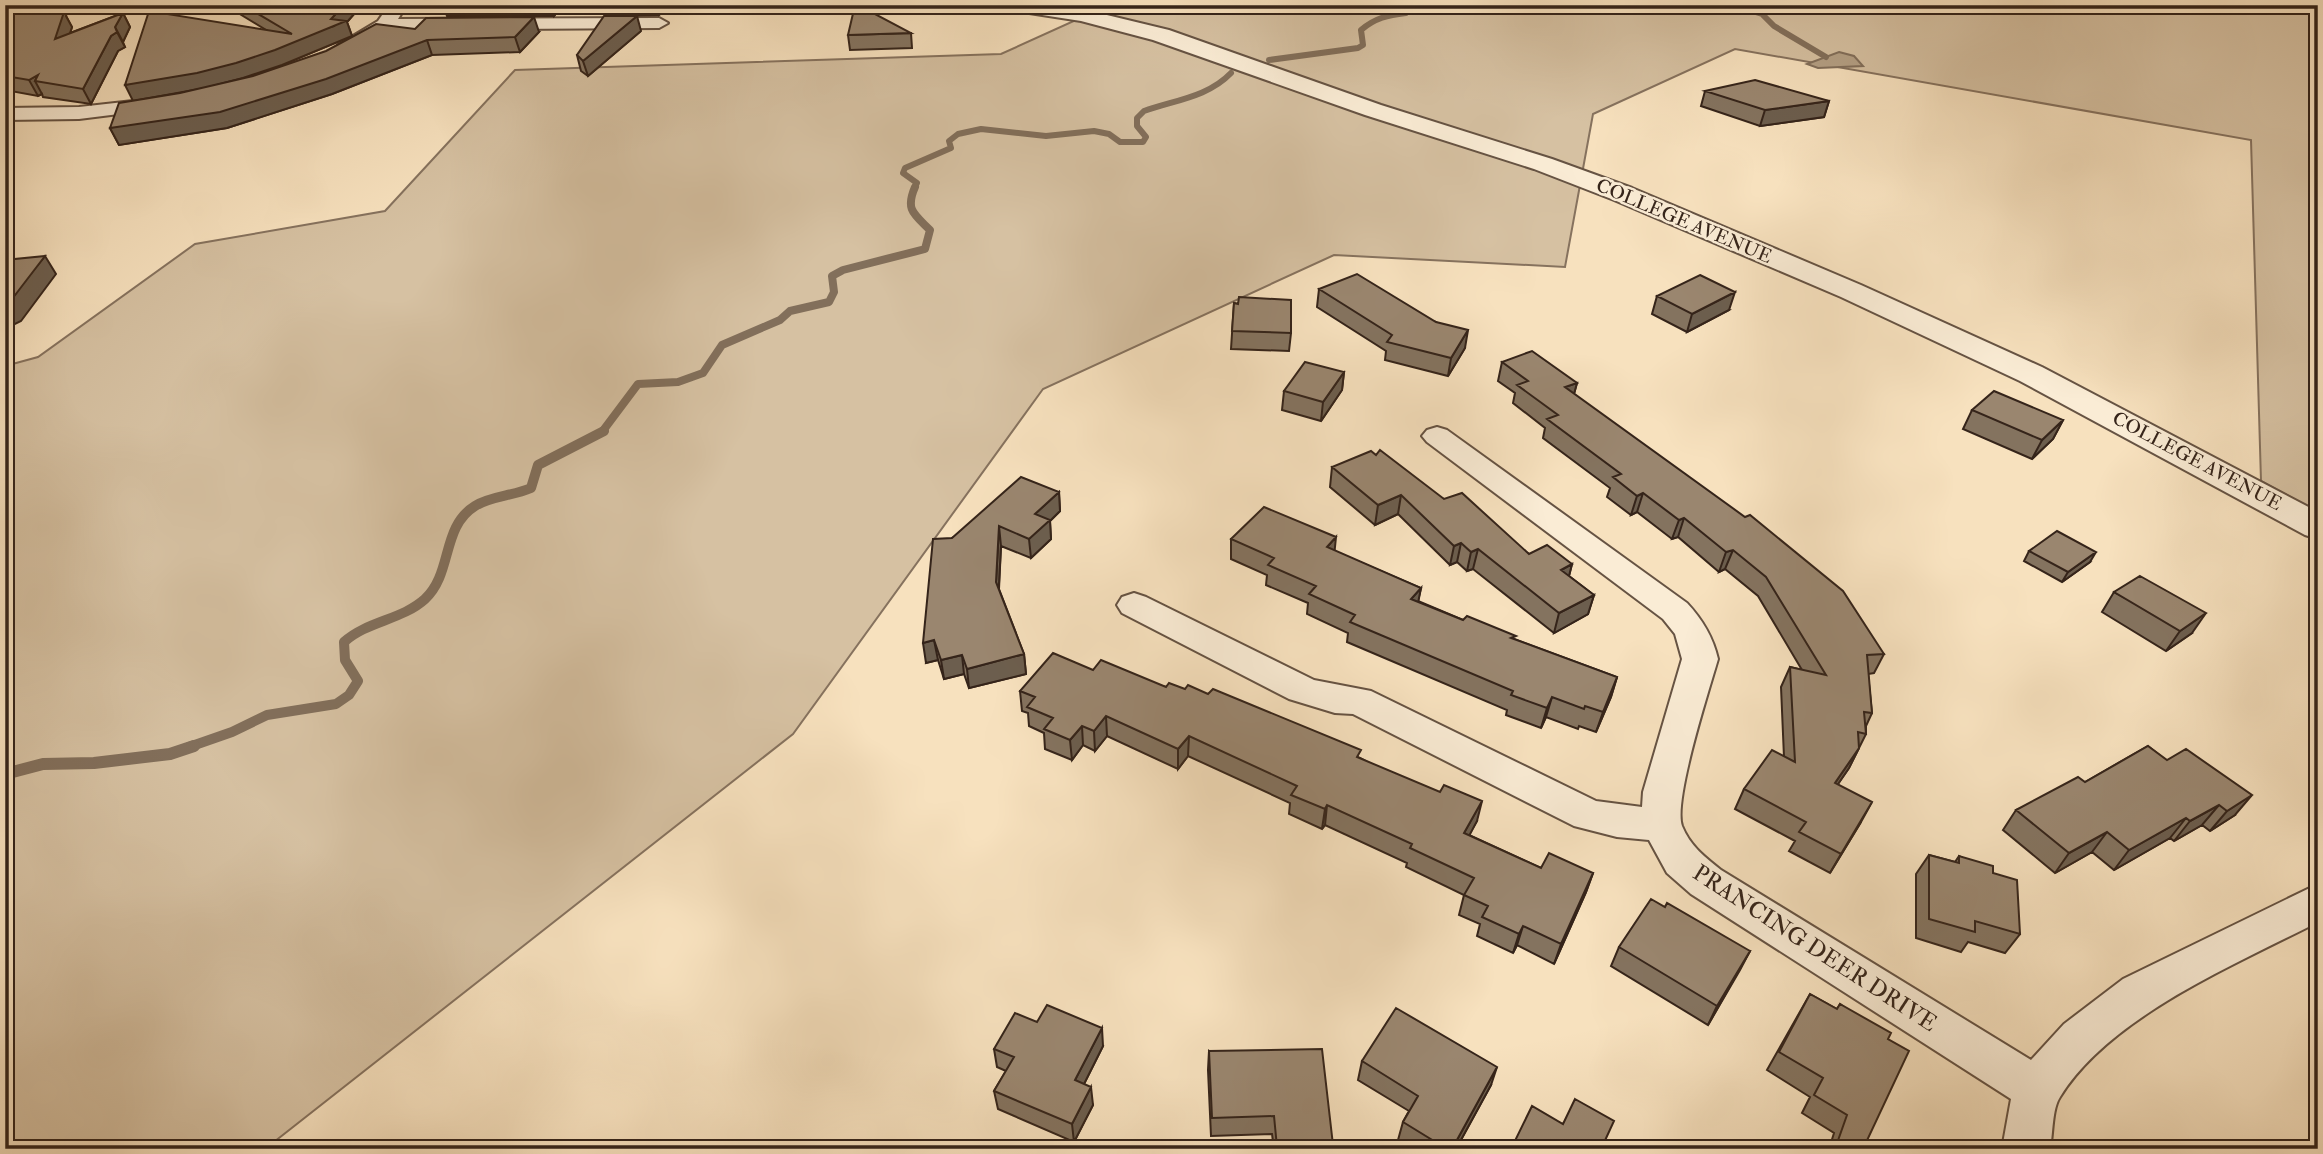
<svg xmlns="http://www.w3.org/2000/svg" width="2323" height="1154" font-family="'IM FELL Double Pica',serif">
	<rect width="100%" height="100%" fill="#f7e1be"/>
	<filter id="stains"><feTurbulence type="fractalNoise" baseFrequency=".00286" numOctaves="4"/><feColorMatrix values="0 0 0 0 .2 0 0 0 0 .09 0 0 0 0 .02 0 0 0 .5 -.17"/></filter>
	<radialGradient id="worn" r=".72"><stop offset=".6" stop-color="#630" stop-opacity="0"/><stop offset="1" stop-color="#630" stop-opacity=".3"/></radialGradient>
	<path fill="#d6c1a2" stroke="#86725e" stroke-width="2" d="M1109,5H2318V512L2261,481L2251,140L1735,49L1593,114L1565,267L1334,255L1043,389L793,734L265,1149H5V366L38,357L195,244L385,211L515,70L1001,54Z"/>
	<path fill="#b5a186" stroke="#826f5b" stroke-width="2" d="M1839,52L1854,56L1863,66L1818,68L1807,64Z"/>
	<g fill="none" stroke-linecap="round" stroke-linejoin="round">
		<path stroke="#826f5b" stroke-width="6" d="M1733,5L1762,14L1774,26L1826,57
			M1269,60L1358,48L1363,45L1361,30C1375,18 1388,15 1406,13L1413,5
			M914,189L917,183L903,173L905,168L951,148L949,141L958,134L981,129L1046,136L1094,131L1109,134L1120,142H1143L1146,137L1137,126V118L1144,111C1175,100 1208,97 1231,73"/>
		<path stroke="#826f5b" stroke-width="8" d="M602,432L638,384L678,382L703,373L722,345L780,320L790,311L829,302L834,292L832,276L843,270L925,249L930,230C914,214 905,210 915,187"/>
		<path stroke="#826f5b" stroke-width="10" d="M189,747L232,732L267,715L336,704L349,695L358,681L345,660L344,642C367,621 402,620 425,599C453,573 441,527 475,506C491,496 513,496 531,488L538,465L604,431"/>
		<path stroke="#826f5b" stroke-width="12" d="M5,774L43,764L94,763L170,754L194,746"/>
		<g stroke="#665343" stroke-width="4">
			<path id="minor" d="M389,5H407L398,19L659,18L668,23L659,28L389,30L352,53H338L336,49L338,45L378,21Z
				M160,98L167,100L170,104L167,108L79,119L5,120V108L79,107Z
				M1437,427L1447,430L1687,603C1702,619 1713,637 1718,659C1709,690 1673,801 1682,826C1690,846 1705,857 1721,870L2031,1060L2064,1024L2123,979L2318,884V922C2235,965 2110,1016 2060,1097C2052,1109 2053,1134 2050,1149H2002L2011,1099L1691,894L1667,873L1649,840L1617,837L1574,826L1353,714L1335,713L1289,699L1122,613L1117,605L1122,597L1134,593L1146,597L1314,680L1371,691L1596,801L1642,807L1643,792L1682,659L1675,634L1663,619L1427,442L1422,436L1427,430Z"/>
		</g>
		<g stroke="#665343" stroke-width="4">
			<path id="tertiary" d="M1006,5H1058L1082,9L1169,30L1381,105L1552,159L1632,188L1861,285L2042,367L2318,512V539L2305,535L2020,381L1841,297L1614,200L1534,169L1365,115L1153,40L1081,21L1016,11Z"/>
		</g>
		<use href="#minor" fill="#faecd5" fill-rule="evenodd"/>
		<use href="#tertiary" fill="#faecd5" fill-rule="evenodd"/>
	</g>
	<path fill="#84735f" stroke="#35241a" stroke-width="2" fill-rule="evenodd" d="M5,5H64L67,11L66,16L72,27L70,33L123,13L130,27L123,42L125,47L118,51L91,104L43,97L42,94L38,96L5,90Z
		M225,5H362L347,22L352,36L282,65L245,77L415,29L539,32L520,52L432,55L332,94L227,128L119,145L110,128L133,100L266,30ZM194,90L180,93L136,100Z
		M443,5H563L554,16H447Z
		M616,5H671L659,15L619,16Z
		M641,31L588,76L581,71L577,55Z
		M911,33L912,48L850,50L848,35Z
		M1705,91L1829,101L1824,117L1760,126L1701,106Z
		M1319,289L1436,322L1465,348L1448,376L1385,360L1386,351L1317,307Z
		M1657,296L1729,310L1687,332L1652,314Z
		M1234,303L1238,304L1291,333L1289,351L1231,349Z
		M1502,362L1577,383L1574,394L1884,654L1874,673L1868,674L1872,713L1866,726V734L1849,768L1838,784L1861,822L1830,873L1789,851L1795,841L1735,809L1744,789L1784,757L1781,687L1790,667L1802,670L1758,596L1725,569L1719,572L1678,537L1672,539L1637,512L1631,515L1607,497L1610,488L1543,438L1545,428L1513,403L1515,393L1498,381Z
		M1344,372L1342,390L1321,421L1282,410L1284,391Z
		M1972,410L2063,420L2053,439L2032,459L1963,429Z
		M1332,467L1444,499L1529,554L1572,564L1569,576L1594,595L1588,614L1554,633L1473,569L1467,571L1457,562L1450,565L1398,514L1375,525L1330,487Z
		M1059,492L1060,511L1050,521L1051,539L1031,558L1001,546L999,589L1024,654L1026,674L969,688L964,674L944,679L938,660L926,663L952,538Z
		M1231,539L1334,551L1421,588L1418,601L1463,620L1617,677L1611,697L1596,732L1579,726L1578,729L1546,717L1541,728L1506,715L1507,710L1347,642L1348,633L1307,614L1308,603L1266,585L1267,575L1231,559Z
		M2029,551L2090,562L2062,582L2024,561Z
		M2114,592L2192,633L2166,651L2102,612Z
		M1093,670L1166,687L1360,758L1477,821L1469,835L1541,868L1593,873L1586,892L1554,964L1517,945L1513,953L1477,936L1480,924L1459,915L1464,895L1406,867L1407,863L1325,825L1322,829L1289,814L1290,803L1188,756L1178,769L1107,736L1095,751L1083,745L1072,760L1045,749L1044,733L1029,726L1028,713L1022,711L1020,691Z
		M2148,746L2235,815L2210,831L2202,825L2174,841L2170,838L2114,870L2092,852L2055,873L2003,830L2016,810L2085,782Z
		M1929,855L1955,862L1959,856L1993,873L2020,934L2005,953L1968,942L1961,952L1916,938V874Z
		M1619,947L1750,951L1708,1025L1611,966Z
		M1810,994L1837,1009L1840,1004L1888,1039L1863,1149H1829L1834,1133L1802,1113L1810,1097L1767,1070Z
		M1037,1022L1103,1046L1084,1084L1093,1105L1074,1142L998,1109L994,1091L1006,1071L997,1067L994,1049Z
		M1209,1051L1333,1145V1149H1274L1272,1134L1211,1136L1208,1070Z
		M1362,1061L1491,1085L1456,1149H1413L1398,1140L1403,1122L1409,1111L1358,1080Z"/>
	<path fill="#6c5e4e" stroke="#35241a" stroke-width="2" d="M57,5H64L67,11L66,16L72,27L63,54L55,39V13Z
		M344,5H362L347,22L352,36L282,65L243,78L205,88L133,101L125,85L334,26L331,19Z
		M551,5H563L554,16Z
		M657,5H671L659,15Z
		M123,13L130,27L123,42L115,27Z
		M637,16L641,31L588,76L583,61Z
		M534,17L539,32L520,52L515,37Z
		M117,32L125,47L118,51L91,104L83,89L111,36Z
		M427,40L432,55L332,94L227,128L119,145L110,128Z
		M38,75L35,81L42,94L38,96L29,80Z
		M1829,101L1824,117L1760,126L1765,110Z
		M5,242L12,252L5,256Z
		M45,256L56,274L21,321L5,329V305Z
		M1735,292L1729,310L1687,332L1692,314Z
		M1468,330L1465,348L1448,376L1451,358Z
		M1344,372L1342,390L1321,421L1323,402Z
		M1577,383L1572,401L1565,387Z
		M2063,420L2053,439L2032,459L2042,440Z
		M1059,492L1060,511L1050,521L1051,539L1031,558L1029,539L1035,514Z
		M1643,493L1637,512L1631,515L1637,496Z
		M1401,495L1398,514L1375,525L1378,505Z
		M1684,518L1678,537L1672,539L1679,520Z
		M999,526L1001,546L998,602L996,582Z
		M1336,537L1334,557L1327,547Z
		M1461,543L1457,562L1450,565L1454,546Z
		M1478,549L1473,569L1467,571L1471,552Z
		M1733,550L1725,569L1719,572L1726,552Z
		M2096,552L2090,562L2062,582L2068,572Z
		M1572,564L1567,584L1561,570Z
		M1421,588L1417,608L1411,599Z
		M1594,595L1588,614L1554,633L1559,613Z
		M2206,613L2192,633L2166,651L2180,631Z
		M934,640L938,660L926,663L923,643Z
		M1024,654L1026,674L969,688L967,669Z
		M962,655L964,674L944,679L941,660Z
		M1617,677L1611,697L1596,732L1603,712Z
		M1552,697L1546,717L1541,728L1547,708Z
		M1106,716L1107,736L1095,751L1094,731Z
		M1082,726L1083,745L1072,760L1070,740Z
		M1189,736L1188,756L1178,769V749Z
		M1859,748L1849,768L1825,803L1835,783Z
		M2252,795L2235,815L2210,831L2227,811Z
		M1482,801L1477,821L1460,853L1464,833Z
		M1872,802L1861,822L1830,873L1841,854Z
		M1327,805L1325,825L1322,829L1325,809Z
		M2219,805L2202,825L2174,841L2190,821Z
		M2186,818L2170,838L2114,870L2129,850Z
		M2107,832L2092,852L2055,873L2069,853Z
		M1593,873L1586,892L1554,964L1561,944Z
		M1523,926L1517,945L1513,953L1519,934Z
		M1750,951L1740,970L1708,1025L1717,1006Z
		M1102,1028L1103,1046L1077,1098L1075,1080Z
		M1497,1067L1491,1085L1456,1149H1452Z
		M1091,1087L1093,1105L1074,1142L1072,1124Z"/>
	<path fill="#9a866f" stroke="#35241a" stroke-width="2" d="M5,5H57L55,13L64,12L55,39L123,13L115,27L117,32L111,36L83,89L35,81L38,75L29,80L5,76Z
		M243,5H344L331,19L346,21L275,50L236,63L197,73L125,85L149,11L292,34Z
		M855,5H858L911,33L848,35Z
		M604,16H637L583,61L577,55Z
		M534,17L515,37L427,40L326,79L220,112L110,128L119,103L180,93L253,76L326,51L376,24L415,29L426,18Z
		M1755,80L1829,101L1765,110L1705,91Z
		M45,256L9,303L5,305V260Z
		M1357,274L1436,322L1468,330L1451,358L1387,342L1392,335L1319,289Z
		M1700,275L1735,292L1692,314L1657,296Z
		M1239,297L1291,300V333L1232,331L1234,303L1238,304Z
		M1532,351L1577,383L1565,387L1745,517L1750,515L1843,591L1884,654L1867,655L1872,713L1864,712L1866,734L1858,732L1859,748L1835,783L1872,802L1841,854L1799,832L1806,822L1744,789L1772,750L1795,762L1790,667L1826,675L1766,577L1733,550L1726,552L1684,518L1679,520L1643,493L1637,496L1613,477L1621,474L1547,419L1558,415L1517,385L1528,381L1502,362Z
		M1305,362L1344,372L1323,402L1284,391Z
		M1994,391L2063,420L2042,440L1972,410Z
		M1380,450L1444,499L1462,493L1529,554L1547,545L1572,564L1561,570L1594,595L1559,613L1478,549L1471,552L1461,543L1454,546L1401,495L1378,505L1332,467L1371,451L1376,455Z
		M1021,477L1059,492L1035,514L1050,520L1029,539L999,526L996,582L1024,654L967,669L962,655L941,660L934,640L923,643L933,539L952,538Z
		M1264,507L1336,537L1327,547L1421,588L1411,599L1463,620L1467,616L1516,636L1511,638L1617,677L1603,712L1585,706L1584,709L1552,697L1547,708L1511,695L1513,691L1350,622L1355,615L1309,594L1316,586L1268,565L1274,558L1231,539Z
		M2057,531L2096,552L2068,572L2029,551Z
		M2140,576L2206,613L2180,631L2114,592Z
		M1053,653L1093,670L1101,660L1166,687L1169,683L1185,689L1188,685L1208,694L1213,689L1361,750L1357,757L1440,792L1444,785L1482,801L1464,833L1541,868L1549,853L1593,873L1561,944L1523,926L1519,934L1482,917L1488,906L1464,895L1474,878L1410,848L1412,844L1327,805L1325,809L1291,795L1297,786L1189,736L1178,749L1106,716L1094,731L1082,726L1070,740L1044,729L1053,718L1027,707L1035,697L1020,691Z
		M2148,746L2167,760L2186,749L2252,795L2227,811L2219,805L2190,821L2186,818L2129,850L2107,832L2069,853L2016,810L2078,777L2085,782Z
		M1929,855L1959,863V856L1993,866V873L2017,880L2020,934L1975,921V932L1929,919Z
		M1651,899L1665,907L1667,903L1750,951L1717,1006L1619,947Z
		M1810,994L1837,1009L1840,1004L1891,1033L1888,1039L1909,1051L1863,1149H1835L1847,1115L1814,1095L1823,1078L1779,1052Z
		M1047,1005L1102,1028L1075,1080L1091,1087L1072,1124L994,1091L1014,1057L994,1049L1015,1013L1037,1022Z
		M1396,1008L1497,1067L1452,1149H1447L1403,1122L1418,1096L1362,1061Z
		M1322,1049L1333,1145L1277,1147L1274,1116L1212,1118L1209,1051Z
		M1575,1099L1614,1121L1602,1147L1605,1149H1511L1532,1106L1563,1124Z"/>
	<g text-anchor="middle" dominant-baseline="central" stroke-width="5" stroke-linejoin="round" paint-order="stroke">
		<g font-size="19" fill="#35241a" stroke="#faecd5">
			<text transform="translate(1684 221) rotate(23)">COLLEGE AVENUE</text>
			<text transform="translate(2197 461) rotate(28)">COLLEGE AVENUE</text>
		</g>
		<g font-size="23" fill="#35241a" stroke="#faecd5">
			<text transform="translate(1815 948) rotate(33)">PRANCING DEER DRIVE</text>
		</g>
	</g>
	<rect width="2323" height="1154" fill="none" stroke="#f7e1be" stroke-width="28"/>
	<rect x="7" y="7" width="2309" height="1140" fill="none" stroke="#35241a" stroke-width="3.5"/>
	<rect x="14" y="14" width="2295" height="1126" fill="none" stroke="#35241a" stroke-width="2"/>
	<rect width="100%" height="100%" filter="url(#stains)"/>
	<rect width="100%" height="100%" fill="url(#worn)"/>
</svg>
